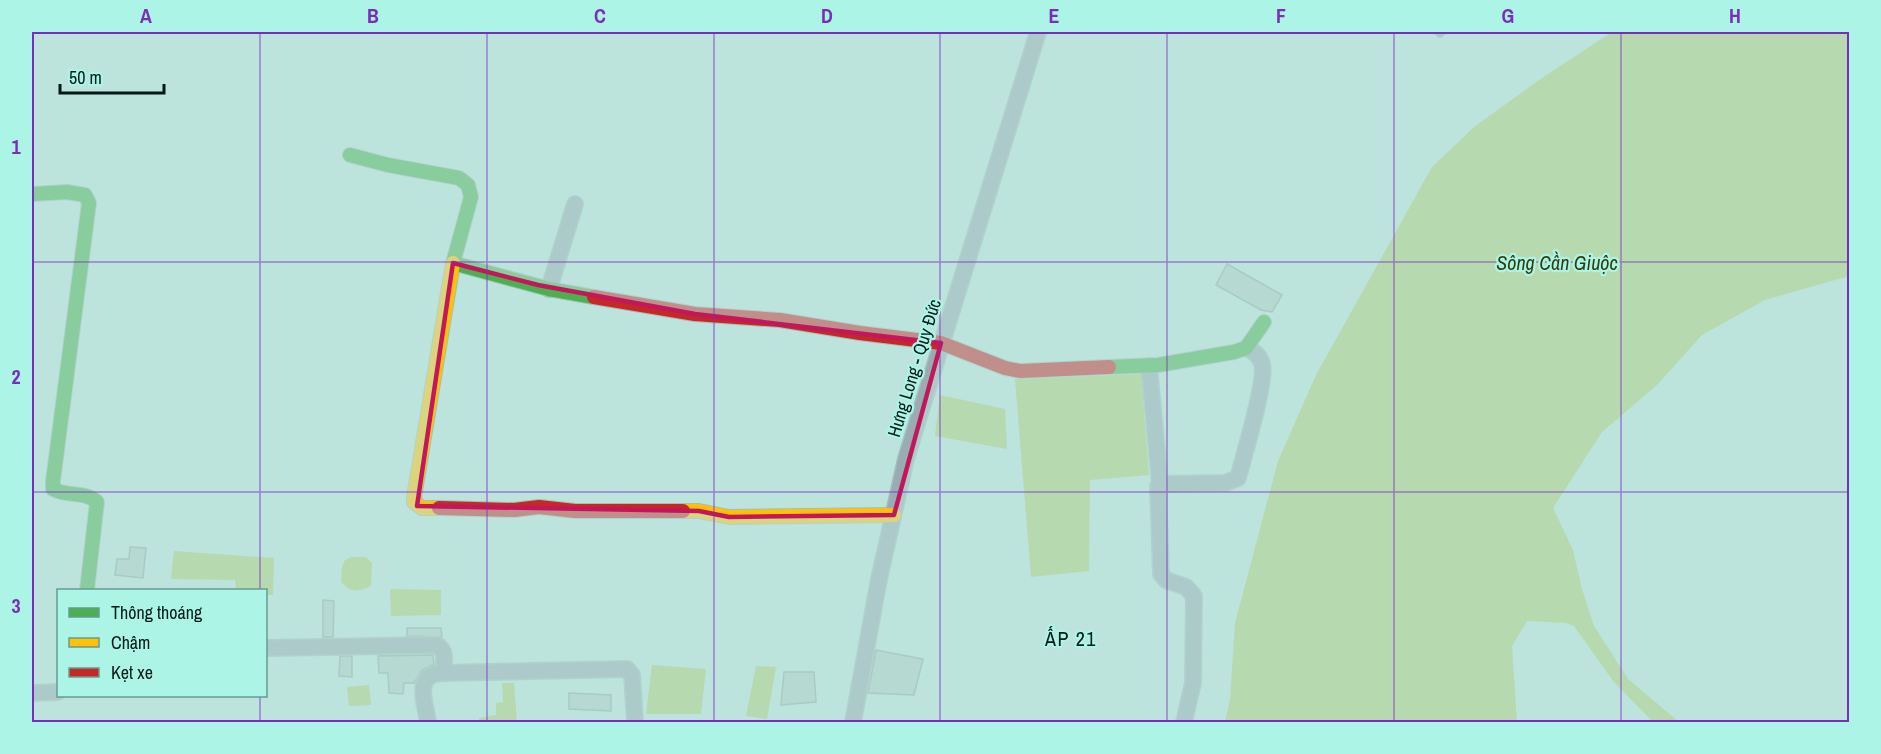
<svg xmlns="http://www.w3.org/2000/svg" width="1881" height="754" font-family="'Archivo Narrow',sans-serif">
	<rect width="100%" height="100%" fill="#bce3dc"/>
	<path fill="#afcd79" d="M1612,32H1849V276L1765,300L1702,335L1657,385L1602,432L1553,508L1573,550L1582,589L1594,626L1628,679L1679,722H1653L1613,681L1574,626L1566,623L1527,621L1512,646L1517,722H1225L1230,700L1235,623L1278,461L1316,375L1432,167L1474,127L1542,78Z
		M1141,374L1149,475L1090,480L1089,571L1031,577L1015,379Z
		M940,395L1005,409L1007,449L935,436Z
		M174,551L274,558L273,595H266V590H236L235,580L171,579Z
		M352,557H366L372,563L371,586C358,592 351,593 341,582L342,566L345,560Z
		M390,589L441,590V615L391,616Z
		M652,665L706,669L701,714H646Z
		M756,666L776,667L767,719L746,716Z
		M502,683H514L517,722H479V718L496,715V703L503,702Z
		M369,685L371,705L349,706L347,687Z"/>
	<path fill="#afccc3" stroke="#91ada4" stroke-width="1.5" d="M1227,264L1282,295L1272,312L1261,310L1216,285Z
		M130,547L146,548L143,578L115,575L117,559H129Z
		M323,600L334,601L333,637H323Z
		M407,628H441L442,637L407,636Z
		M876,650L923,659L914,695L868,693Z
		M433,655L434,664L422,670L414,683H404L403,694L389,693L388,673H379L378,656Z
		M340,656H352V677L339,676Z
		M784,672H814L816,702L781,705Z
		M569,693L611,695V711L569,709Z"/>
	<g fill="none" stroke-linecap="round" stroke-linejoin="round">
		<g stroke="#a1bfb9" stroke-width="10">
			<path id="lane" d="M1440,33V32"/>
		</g>
		<g stroke="#a1bfb9" stroke-width="18">
			<path id="street" d="M549,289L575,204
				M1149,366L1160,484
				M266,648L437,645C447,651 444,662 443,673L627,669L632,675L635,722
				M32,693L58,692
				M428,722C425,703 413,673 443,673
				M853,722L879,579L906,459L1038,32
				M1184,722L1193,683L1194,596L1186,587L1166,580L1161,574L1158,486L1160,484L1225,483L1238,478C1243,458 1267,380 1262,364C1260,356 1254,351 1246,348"/>
		</g>
		<g stroke="#a1bfb9" stroke-width="16">
			<path id="fast" d="M350,155L388,165L459,178L468,185L471,197L453,263L549,289L594,297
				M32,194L67,192L85,195L89,203L53,481V489C67,497 86,491 97,502L87,590
				M1109,367L1158,365L1234,352L1246,348L1264,322"/>
		</g>
		<g stroke="#a1bfb9" stroke-width="16">
			<path id="slow" d="M439,508H422L414,502V497L453,263
				M683,511H699L729,517L894,515"/>
		</g>
		<g stroke="#a1bfb9" stroke-width="16">
			<path id="jam" d="M594,297L695,314L780,320L860,333L941,343L1005,368L1020,371L1109,367
				M439,508L514,510L539,507L575,511H683"/>
		</g>
		<use href="#lane" stroke="#99acb4" stroke-width="8"/>
		<use href="#street" stroke="#99acb4" stroke-width="15"/>
		<use href="#fast" stroke="#4caf50" stroke-width="14"/>
		<use href="#slow" stroke="#ffc107" stroke-width="14"/>
		<use href="#jam" stroke="#c62828" stroke-width="14"/>
	</g>
	<path d="M0 0H1881V754H0ZM453,263L538,285L695,314L941,343L894,515L729,517L699,511L417,506Z" fill="#bce3dc" fill-opacity=".55" fill-rule="evenodd"/>
	<path fill="none" stroke="#c2185b" stroke-width="4.5" stroke-linejoin="round" d="M453,263L538,285L695,314L941,343L894,515L729,517L699,511L417,506Z"/>
	<path fill="none" stroke="#7b2cbf" stroke-width="1.5" stroke-opacity="0.55" d="M260,32V590M487,32V722M714,32V722M940,32V722M1167,32V722M1394,32V722M1621,32V722M32,262H1850M32,492H1850M260,696V722"/>
	<g text-anchor="middle" dominant-baseline="central" stroke-width="4.5" stroke-linejoin="round" paint-order="stroke">
		<g font-size="18" fill="#001914" stroke="#abf4e6">
			<text transform="translate(914 368) rotate(-73)">Hưng Long - Quy Đức</text>
		</g>
		<g font-size="20" font-style="italic" fill="#323d0d" stroke="#abf4e6">
			<text x="1557" y="262">Sông Cần Giuộc</text>
		</g>
		<g font-size="20" letter-spacing="1.5" fill="#001914" stroke="#abf4e6">
			<text x="1071" y="638">ẤP 21</text>
		</g>
	</g>
	<rect width="1881" height="754" fill="none" stroke="#abf4e6" stroke-width="66"/>
	<rect x="57" y="589" width="210" height="108" fill="#abf4e6" stroke="#679c92" stroke-width="1.5"/>
	<rect x="69" y="608" width="30" height="9" fill="#4caf50" stroke="#679c92" stroke-width="1.5"/>
	<text x="111" y="619" font-size="18" fill="#001914">Thông thoáng</text>
	<rect x="69" y="638" width="30" height="9" fill="#ffc107" stroke="#679c92" stroke-width="1.5"/>
	<text x="111" y="649" font-size="18" fill="#001914">Chậm</text>
	<rect x="69" y="668" width="30" height="9" fill="#c62828" stroke="#679c92" stroke-width="1.5"/>
	<text x="111" y="679" font-size="18" fill="#001914">Kẹt xe</text>
	<path d="M60 84v9h104v-9" fill="none" stroke="#001914" stroke-width="3"/>
	<text x="69" y="84" font-size="18" fill="#001914" stroke="#abf4e6" stroke-width="4.5" paint-order="stroke">50 m</text>
	<rect x="33" y="33" width="1815" height="688" fill="none" stroke="#7b2cbf" stroke-width="2"/>
	<g font-size="20" text-anchor="middle" font-weight="bold" fill="#7b2cbf">
		<text x="146" y="23">A</text>
		<text x="373" y="23">B</text>
		<text x="600" y="23">C</text>
		<text x="827" y="23">D</text>
		<text x="1054" y="23">E</text>
		<text x="1281" y="23">F</text>
		<text x="1508" y="23">G</text>
		<text x="1735" y="23">H</text>
		<text x="16" y="154">1</text>
		<text x="16" y="384">2</text>
		<text x="16" y="613">3</text>
	</g>
</svg>
